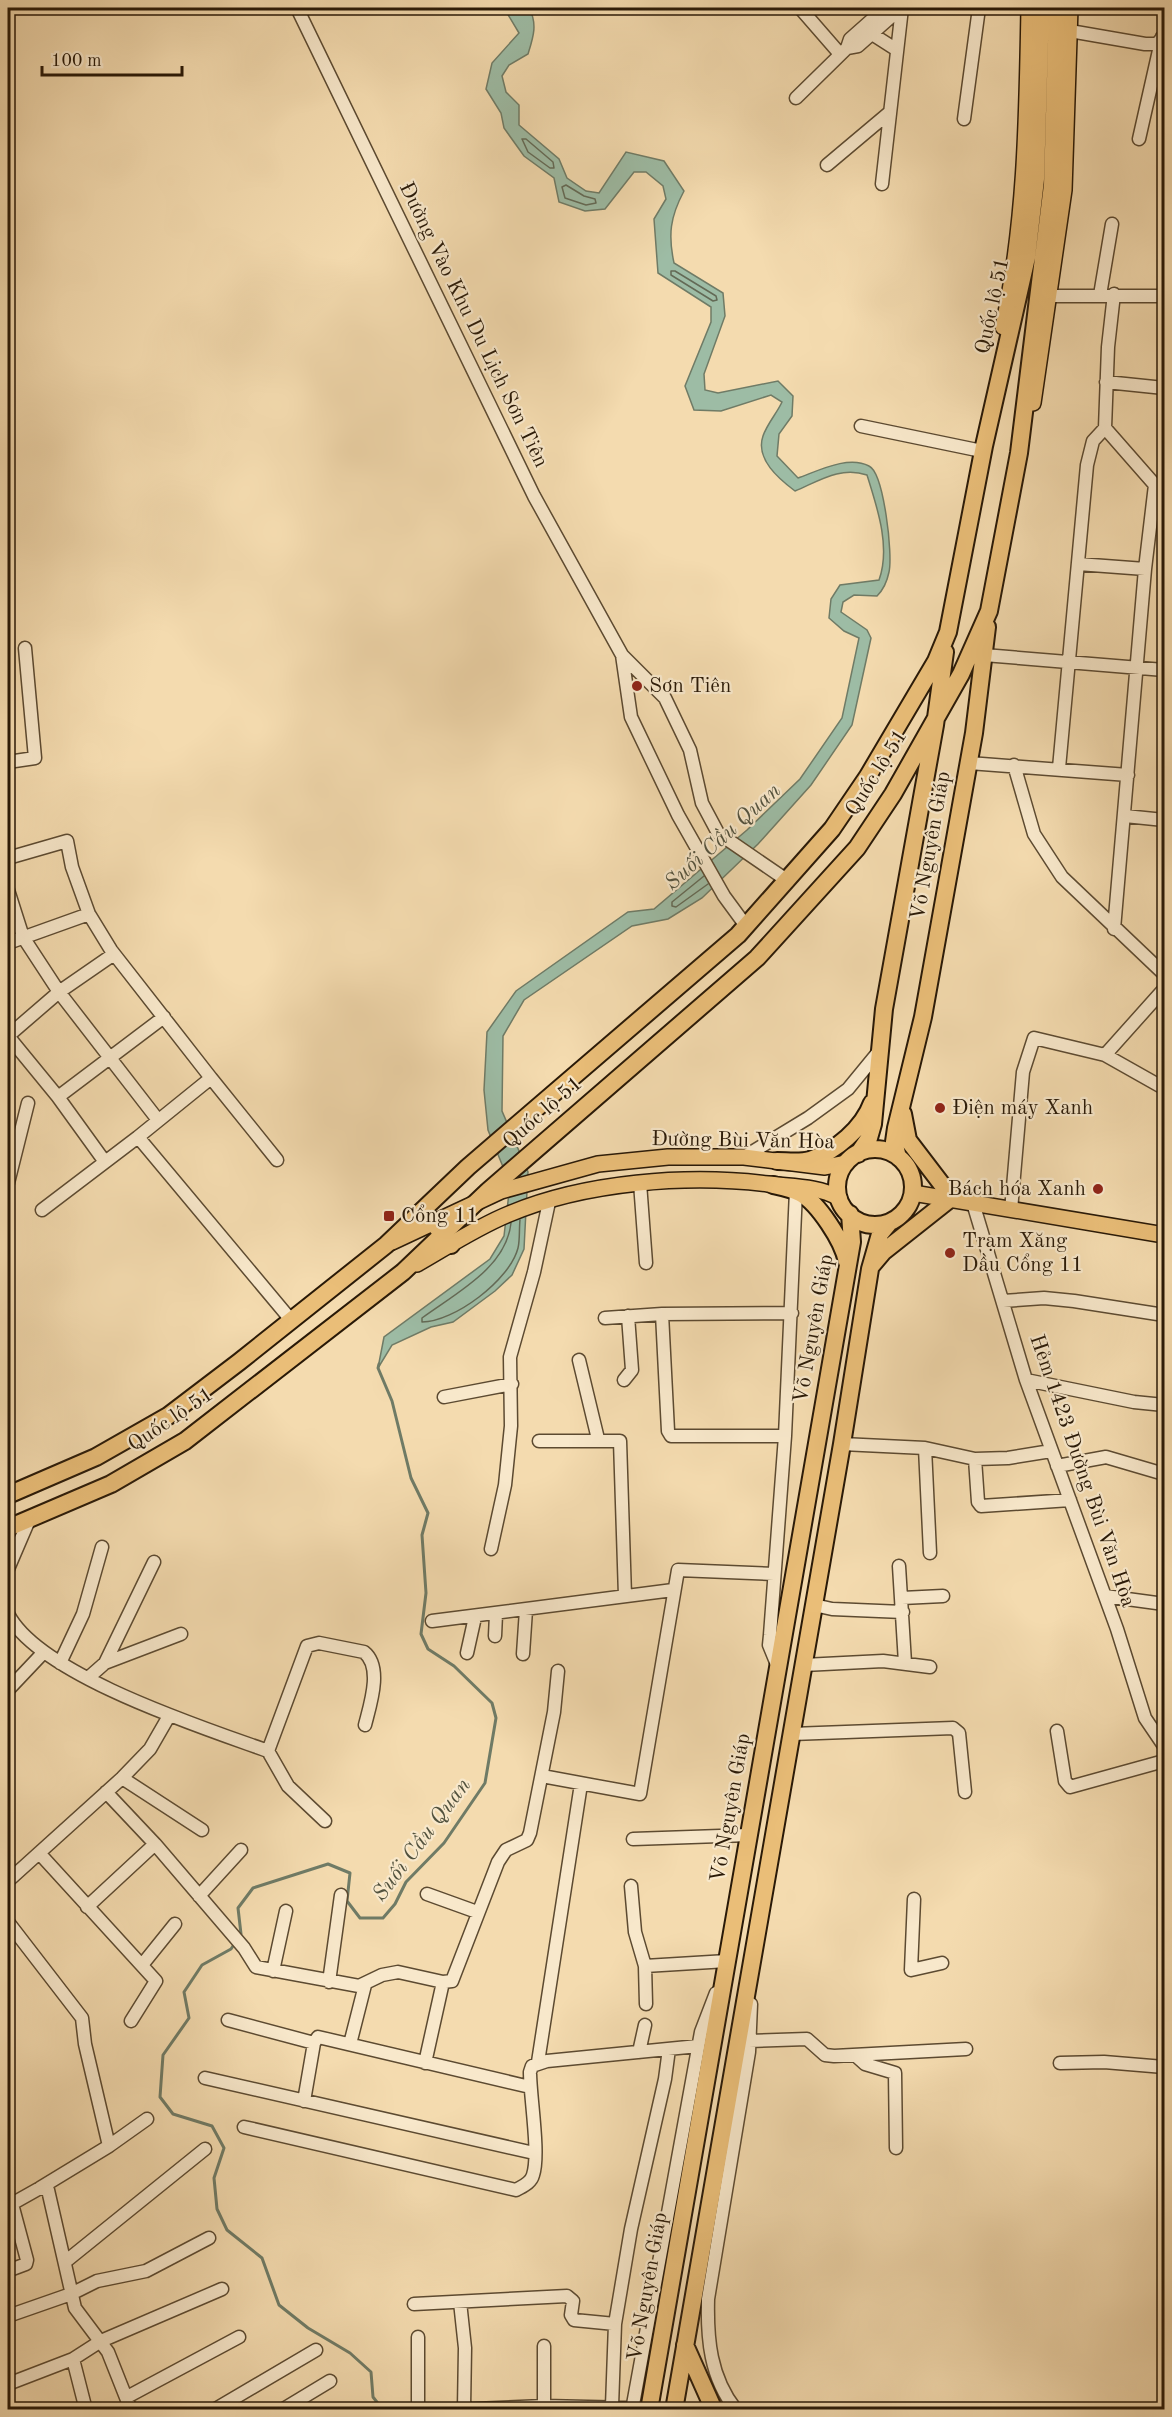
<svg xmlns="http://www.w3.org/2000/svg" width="1172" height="2417" font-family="'Old Standard TT',serif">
	<rect width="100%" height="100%" fill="#f4dbaf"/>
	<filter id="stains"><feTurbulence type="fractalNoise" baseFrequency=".00333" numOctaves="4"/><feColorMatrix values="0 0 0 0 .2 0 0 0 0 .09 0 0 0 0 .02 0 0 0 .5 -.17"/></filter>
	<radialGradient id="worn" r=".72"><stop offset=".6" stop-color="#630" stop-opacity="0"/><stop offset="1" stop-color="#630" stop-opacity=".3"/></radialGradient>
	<path fill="#9dbca5" stroke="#6f7b66" stroke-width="1.5" d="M504,8H529C538,24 533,38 528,54L509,65L502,76L506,92L519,105V125L559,159L567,178L586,191L599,193L626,152L664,161L684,191C670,217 668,235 674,263L723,293L725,316L704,374L705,390L718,393L778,381L793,396L792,416L779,434L777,456L798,478C818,471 848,455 869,466C884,473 893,555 889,572C887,582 884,589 877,596L854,595L843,602L841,612L867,630L871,638L852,725L811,785L758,844L702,898L668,919L632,926L524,1000L503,1036L502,1111L528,1172L524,1249L512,1275L495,1291L453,1322L431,1327L392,1345L378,1368L384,1337L490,1259L504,1236L510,1184L488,1130L484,1090L487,1032L516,991L628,912L654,909L747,830L800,779L842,718L859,638L844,631L829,618L831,599L840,585L879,580C891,547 877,507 867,475C840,466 819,481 795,491C779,479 755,459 763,436C767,424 777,413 782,402L771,395L721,411L694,410L685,386L711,322V307L658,273L654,219L666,199L663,186L646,172H634L605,209L585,211L559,202L554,178L524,156L504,128L501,113L486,89L492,63L519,33Z"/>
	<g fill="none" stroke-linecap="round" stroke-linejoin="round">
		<path stroke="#636a56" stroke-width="1.5" d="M522,139H526L553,162L554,168H550L528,152Z
			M566,185L584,196L595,199L596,203L586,205L565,198L562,187Z
			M671,271H675L716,296L717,300L713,301L671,275Z
			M704,876L672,902V906L676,907L708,884
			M511,1223C506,1268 456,1293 422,1318V1322C454,1322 510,1280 518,1248C520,1240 519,1229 520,1220"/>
		<path stroke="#6f7b66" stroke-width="3" d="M238,1937L241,1934L238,1908L253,1888L328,1864L350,1873L347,1901L360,1918H383L395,1904L406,1882L444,1843L485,1783L496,1718L492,1703L454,1666L428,1649L421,1634L426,1593L422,1535L428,1513L411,1478L392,1401L378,1368L379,1364
			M235,1943L231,1949L202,1965L184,1992L189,2018L163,2055L160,2097L173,2114L212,2126L224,2148L214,2178L217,2209L227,2230L262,2258L279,2305L308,2328L350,2353L371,2372L373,2397L383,2410"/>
		<g stroke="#5c4a31" stroke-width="15">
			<path id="minor" d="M297,8L534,496L622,655L665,698L690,750L702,803L718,833L788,881
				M800,8L840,54
				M1070,31L1145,44H1157L1163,37
				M872,34L897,50
				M847,48L858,46L901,8
				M796,98L847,48L850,39L885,8
				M964,119L979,8
				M1139,139L1162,37
				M827,165L890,112
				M882,184L902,8
				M1114,294L1108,347L1105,428L1155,485L1145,569L1114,929
				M1100,295L1112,224
				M1049,296H1164
				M1106,382L1164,388
				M861,426L977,450
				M1078,564L1145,569
				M622,655L631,717L678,815L724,896L746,926
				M984,655L1164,670
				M8,762L35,758L25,648
				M969,763L1128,775
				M1014,765L1034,834L1062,877L1164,974
				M1059,768L1087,465L1093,441L1105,428
				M1125,816L1164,820
				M8,858L67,841L72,867L89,914L111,950L211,1078L138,1137L291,1320
				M8,890L23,937L59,992L158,1120
				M8,943L89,914
				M8,1036L58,1097L105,1162
				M8,1036L59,992L114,954
				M1105,1055L1160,1086
				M211,1078L277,1160
				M58,1097L164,1017
				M744,1157L808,1118L848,1089L880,1050
				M8,1183L28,1103
				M640,1183L646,1263
				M973,1203L1026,1380L1117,1629L1145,1718L1164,1746
				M42,1210L138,1137
				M1011,1210L1023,1072L1034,1038L1105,1055L1164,989
				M1003,1301L1044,1298L1074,1301L1164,1315
				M605,1318L662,1314
				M579,1360L598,1439
				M624,1380L632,1370L628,1316
				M1026,1380L1134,1402L1164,1405
				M444,1397L512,1384
				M785,1436H671L668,1431L662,1314L792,1313
				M539,1441H620L625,1596
				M842,1444L925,1448L975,1459L1008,1458L1051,1451
				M925,1448L930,1553
				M975,1459L978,1502L981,1506L1070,1500
				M1057,1466L1106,1457L1164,1474
				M491,1549L505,1485L511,1426L510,1357L534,1272L549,1202
				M899,1566L905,1663
				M8,1569L29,1520
				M1105,1596L1164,1604
				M902,1598L943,1596
				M814,1605L832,1609L903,1612
				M8,1614C39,1675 204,1728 268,1751L307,1646L319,1643L364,1652C383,1667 370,1705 365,1725
				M432,1621L673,1590
				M495,1636L496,1614
				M467,1653L475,1617
				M523,1654L526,1610
				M60,1663L83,1614L102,1547
				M105,1663L154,1562
				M804,1665L883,1661L930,1667
				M778,1667L769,1645L770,1635L785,1436L796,1191
				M88,1678L105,1663L181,1634
				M8,1690L43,1653
				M1057,1731L1065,1781L1070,1787L1164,1761
				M792,1734L953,1728L959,1733L965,1792
				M268,1751L288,1786L325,1821
				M542,1776L640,1794L678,1570L774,1574
				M122,1778L202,1830
				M106,1792L155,1844L244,1948L256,1967L359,1986L382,1975L398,1972L443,1982L452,1981L498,1862L506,1850L527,1840L530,1833L554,1712L558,1671
				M633,1839L749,1835
				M40,1854L156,1981L131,2021
				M8,1881L122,1778L150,1749L169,1716
				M631,1886L635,1932L645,1966L646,2004
				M427,1894L477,1912
				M199,1896L241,1850
				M914,1899L911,1970L942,1963
				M87,1907L155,1844
				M8,1922L82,2018L85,2044L109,2146L40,2188
				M142,1965L175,1924
				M645,1966L727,1961
				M273,1971L286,1911
				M329,1982L341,1895
				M228,2020L314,2043
				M749,2041L807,2039L825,2055L834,2056L966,2049
				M350,2044L365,1985
				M639,2052L645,2025
				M855,2055L865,2064L895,2073L896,2148
				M538,2062L581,1784
				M425,2063L443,1982
				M1060,2063L1104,2062L1164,2067
				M205,2078L534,2153
				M304,2101L314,2043L318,2037L530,2087
				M244,2127L516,2190C523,2186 531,2183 533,2175C540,2154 530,2097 530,2072L532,2066L547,2061L698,2046
				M109,2146L147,2119
				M8,2206L40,2188L48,2190L75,2308L108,2352L131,2410
				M65,2262L205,2149
				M10,2270L26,2264L27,2260L12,2204
				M460,2302L465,2348L464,2408
				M414,2304L567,2296L573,2301L571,2315L574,2320L615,2324
				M8,2316L71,2294L97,2281L146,2271L209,2238
				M418,2337V2410
				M544,2346V2406
				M73,2359L86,2410
				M8,2384L73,2359L101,2341L222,2289
				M127,2397L239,2337
				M612,2406L615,2324L631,2229L665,2079L669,2049
				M214,2410L316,2350
				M282,2410L330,2381
				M450,2410L544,2406L632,2408
				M632,2410L701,2032L716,1993
				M736,2410C710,2377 707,2339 708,2299L749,2052L751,2004"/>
		</g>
		<g stroke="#291907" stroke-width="18">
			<path id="major" d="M1003,327C1026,221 1027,115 1029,8
				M1033,403L1064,190L1070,8
				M913,1193L1164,1235
				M392,1242L501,1191L598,1164L668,1157H744L825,1167L846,1163
				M417,1264C447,1247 477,1227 509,1214C585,1182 687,1174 768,1184C792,1187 818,1186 839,1198"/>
		</g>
		<g stroke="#291907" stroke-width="20">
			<path id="highway" d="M903,1114L908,1140L953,1199
				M837 1187a38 38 0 1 1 76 0a38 38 0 1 1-76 0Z
				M858,1154L869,1138L873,1124L884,1009L935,725L945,652
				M898,1157L894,1142L896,1128L923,1017L974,733L987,627
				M777,1161C787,1161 800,1163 810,1160C836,1151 863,1128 872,1103
				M773,1185C782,1187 792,1189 800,1193C818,1203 843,1241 847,1262
				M423,1210L451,1245
				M872,1265L883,1252L950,1199
				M8,1495L96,1457L168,1416L239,1362L386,1245L468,1167L738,935L832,829L868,776L936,661L948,632L984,446L1027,257L1036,179L1041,8
				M8,1528L111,1484L185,1441L403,1272L488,1191L757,958L857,848L893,794L961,674L989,611L1019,453L1052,185L1057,8
				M685,2345L714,2410
				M649,2410L852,1242L850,1214
				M674,2410L842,1444L870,1269L880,1234L890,1222"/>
		</g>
		<use href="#minor" stroke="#f8e8cb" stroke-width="12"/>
		<use href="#major" stroke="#eabe78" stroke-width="15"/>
		<use href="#highway" stroke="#eabe78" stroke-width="16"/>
	</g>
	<g fill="#8f2418" stroke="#f8e8cb" stroke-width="2">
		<circle cx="637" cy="686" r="6"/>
		<circle cx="940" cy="1108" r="6"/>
		<circle cx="1098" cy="1189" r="6"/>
		<rect x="383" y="1210" width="12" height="12" rx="3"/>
		<circle cx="950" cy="1253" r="6"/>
	</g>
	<g text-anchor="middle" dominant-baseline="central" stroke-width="4.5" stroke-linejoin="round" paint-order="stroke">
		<g font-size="21" fill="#291907" stroke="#f8e8cb">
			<text transform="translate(993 306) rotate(-78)">Quốc lộ 51</text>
			<text transform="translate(473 325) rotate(64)">Đường Vào Khu Du Lịch Sơn Tiên</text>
			<text transform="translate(877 773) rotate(-58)">Quốc lộ 51</text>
			<text transform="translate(931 846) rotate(-80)">Võ Nguyên Giáp</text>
			<text transform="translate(543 1113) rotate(-41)">Quốc lộ 51</text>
			<text transform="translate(743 1141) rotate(1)">Đường Bùi Văn Hòa</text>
			<text transform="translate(814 1329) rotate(-80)">Võ Nguyên Giáp</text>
			<text transform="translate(171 1420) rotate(-34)">Quốc lộ 51</text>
			<text transform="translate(1082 1471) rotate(71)">Hẻm 1423 Đường Bùi Văn Hòa</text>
			<text transform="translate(731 1808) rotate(-80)">Võ Nguyên Giáp</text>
			<text transform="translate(648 2287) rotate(-80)">Võ Nguyên Giáp</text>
		</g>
		<g font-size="21" fill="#291907" stroke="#f8e8cb" text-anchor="start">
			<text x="649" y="686">Sơn Tiên</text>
			<text x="952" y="1108">Điện máy Xanh</text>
			<text x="1086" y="1189" text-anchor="end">Bách hóa Xanh</text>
			<text x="401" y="1216">Cổng 11</text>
			<text x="962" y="1241">Trạm Xăng<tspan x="962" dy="24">Dầu Cổng 11</tspan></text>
		</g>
		<g font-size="22" font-style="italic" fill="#52523e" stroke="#f8e8cb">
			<text transform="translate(723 837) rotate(-42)">Suối Cầu Quan</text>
			<text transform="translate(422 1840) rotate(-53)">Suối Cầu Quan</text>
		</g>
	</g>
	<rect width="1172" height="2417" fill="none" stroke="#f4dbaf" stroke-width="30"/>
	<rect x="9" y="9" width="1154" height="2399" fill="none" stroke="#291907" stroke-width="3"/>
	<rect x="15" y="15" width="1142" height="2387" fill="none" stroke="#291907" stroke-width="1.5"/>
	<path d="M42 66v9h140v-9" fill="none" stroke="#291907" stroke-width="3"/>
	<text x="51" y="66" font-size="18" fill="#291907" stroke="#f8e8cb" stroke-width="4.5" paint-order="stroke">100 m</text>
	<rect width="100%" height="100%" filter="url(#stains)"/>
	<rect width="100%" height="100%" fill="url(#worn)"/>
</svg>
